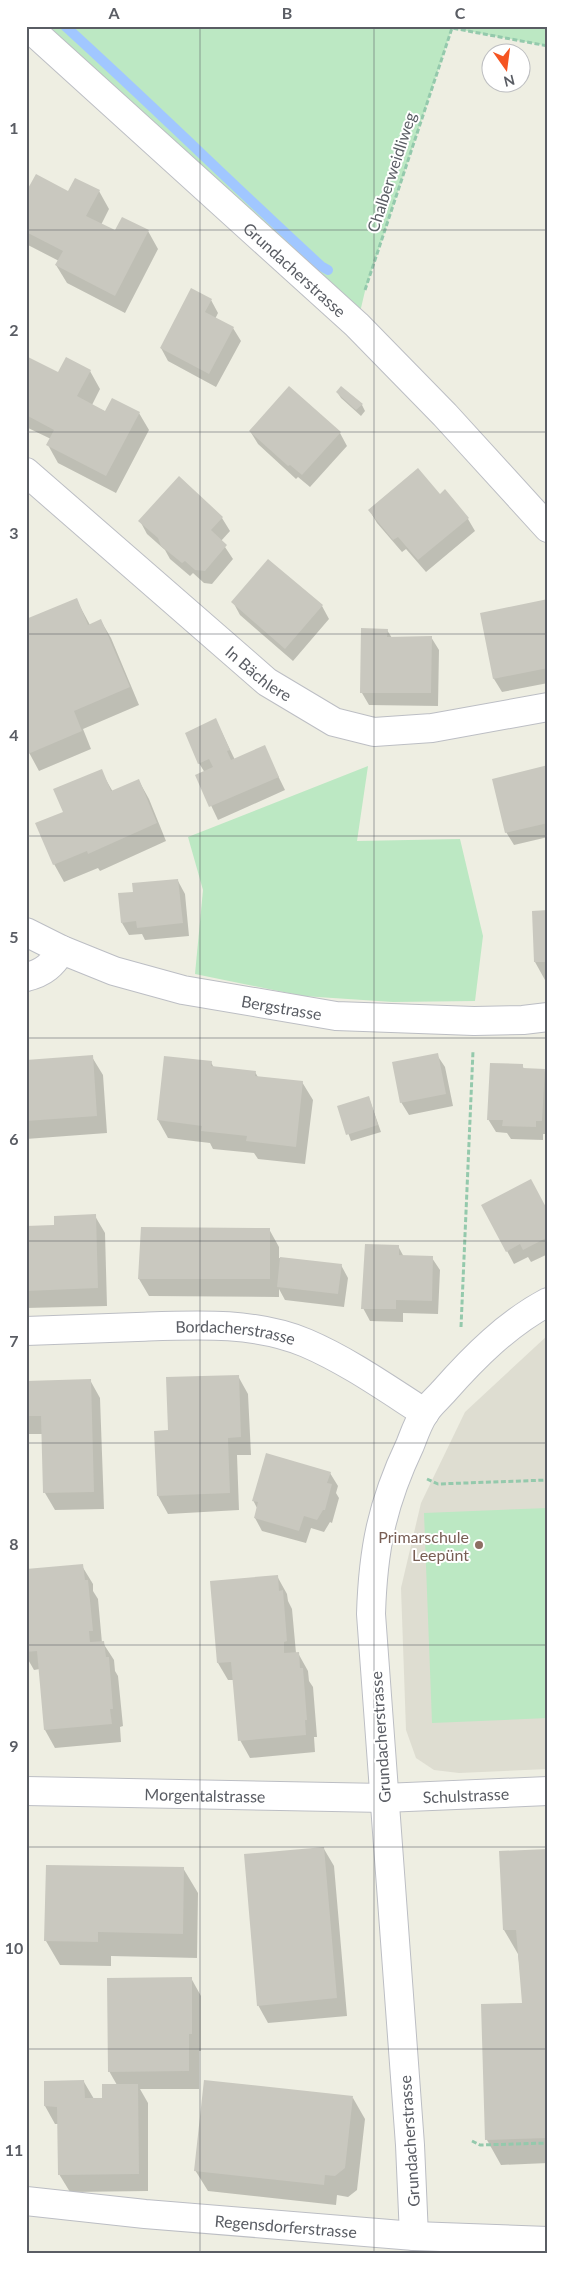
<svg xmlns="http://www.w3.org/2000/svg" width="574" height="2279" font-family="Lato,sans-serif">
	<rect width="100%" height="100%" fill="#eeeee2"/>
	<path fill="#deddd1" d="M548,1335V1769L459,1773L434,1770L416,1758L406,1730L401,1588L421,1503L465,1412Z"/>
	<path fill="#bce8c3" d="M27,26H548V46L452,28L365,291L357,325Z
		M368,766L357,841L460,839L483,936L475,1001L393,1002L303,996L195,974L203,890L188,837Z
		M548,1508V1718L432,1723L424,1513Z"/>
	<path fill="#0003" d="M99,191L109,209L101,225L115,232L148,231L158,249L125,313L67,283L56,265L59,261L26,244V195Z
		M211,300L218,313L215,319L233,328L241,341L216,387L168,361L161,348Z
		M26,359L59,374L90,371L100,389L92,405L106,412L139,413L149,430L116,493L58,463L48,445L51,439L26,427Z
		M337,392L362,405L365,411L361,416L341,398Z
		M250,431L340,433L347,446L310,487L298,477L296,479L258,444Z
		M440,496L468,519L475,531L426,572L406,549L402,552L377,523L370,511Z
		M222,518L230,531L221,541L233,559L212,584L204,583L193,573L190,576L170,559L165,550L147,534L140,521Z
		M76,599L90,625L101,621L111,638L139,705L83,729L91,749L39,771L26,747V621Z
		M548,600V683L502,692L494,679L481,614Z
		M233,602L322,606L329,619L293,661L240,615Z
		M387,630L392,638L431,637L439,650L438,706L369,705L362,693Z
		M216,720L235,760L264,747L285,790L218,820L197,776L205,773L199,763Z
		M548,767V837L514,845L506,832Z
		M101,771L113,792L139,781L149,799L166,841L100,871L98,868L64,882L54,864L65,812Z
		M178,881L185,894L189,936L145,940L142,934L129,935L122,923L134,893Z
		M548,911V980H545L535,962Z
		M437,1055L445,1067L453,1106L409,1115L401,1102Z
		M92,1057L103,1075L107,1133L26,1139V1061Z
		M165,1057L211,1062L214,1068L255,1072L258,1077L302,1082L313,1100L305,1164L258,1159L254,1153L213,1149L210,1143L168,1138L158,1120Z
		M522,1065L524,1069L544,1070L548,1077V1134H543V1140L511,1139L507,1133L496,1132L488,1119Z
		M369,1098L381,1132L351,1141L339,1107Z
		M548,1212V1254L531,1262L528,1257L514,1264L507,1251Z
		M95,1216L105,1233L107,1306L26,1308V1227L55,1226Z
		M269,1229L279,1247V1258L341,1265L348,1278L344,1307L285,1300L279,1289V1297L149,1296L139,1279Z
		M398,1246L404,1257L432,1258L440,1270L438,1314L403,1313V1322L370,1321L363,1308Z
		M238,1376L248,1394L251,1455H237L239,1510L168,1514L158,1496L170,1431Z
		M90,1380L100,1398L104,1509L55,1510L45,1493L43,1434H26V1382Z
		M330,1473L338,1486L336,1493L339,1498L332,1523L330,1522L324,1532L311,1528L306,1543L262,1531L255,1518L257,1508L253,1500Z
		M82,1566L93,1584V1591L98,1599L102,1643H103L114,1660L115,1671L118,1676L123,1726L120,1727L121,1742L55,1748L45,1730L40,1669L34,1670L26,1656V1571Z
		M277,1576L287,1594L288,1601L292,1609L296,1653H298L308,1671L309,1681L313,1687L317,1737H314L315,1752L250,1758L240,1740L234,1680H228L218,1663Z
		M324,1849L334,1866L347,2016L268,2023L258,2005Z
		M548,1850V2163L501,2165L487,2140L482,2005L524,2004L518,1954L504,1930Z
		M183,1868L198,1893L197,1958L111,1956V1966L60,1965L46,1941Z
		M191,1978L201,1996V2051H199V2089H140L148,2103V2191L70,2192L59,2174V2124H55L45,2106V2082H84L94,2099H103L117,2085L109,2071Z
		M353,2098L365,2119L357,2190L348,2197L337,2195L336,2205L208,2191L195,2170Z"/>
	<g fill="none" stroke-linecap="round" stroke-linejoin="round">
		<path stroke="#a1c7ff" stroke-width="10" d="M65,26C152,105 235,187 321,266L328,270"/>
	</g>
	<path fill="#c9c8bf" d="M36,174L68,191L75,178L100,190L86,216L115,230L122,217L149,230L115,296L55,265L63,251L26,232V192Z
		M191,288L212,299L205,312L234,327L209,374L160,348Z
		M26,356L58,372L66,357L91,370L77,396L105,411L112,398L140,412L106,476L46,445L54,430L26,415Z
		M289,386L341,432L302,475L290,465L288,466L249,431Z
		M341,386L363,404L356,410L336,392Z
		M418,468L440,494L445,489L469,518L418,560L398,537L393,540L368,510Z
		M179,476L223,517L211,530L227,545L205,571L195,570L185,561L182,563L161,546L158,538L138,521Z
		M268,559L323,605L285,649L231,602Z
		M77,598L88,625L101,619L130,687L74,711L82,731L28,754L26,619Z
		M548,599V668L493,679L480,613Z
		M361,628L388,629L387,637L432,636L431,693H360Z
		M216,718L230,750L227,751L231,760L265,745L279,777L209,807L195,775L213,767L209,759L198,764L185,733Z
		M548,765V823L505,833L492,779Z
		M102,769L111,791L139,779L157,823L88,854L87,851L53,865L35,823L63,812L53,789Z
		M178,879L183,923L137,928L136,921L121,923L118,893L133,892L132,883Z
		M548,910V962H534L532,911Z
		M438,1053L446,1094L400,1103L392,1062Z
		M93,1055L97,1116L26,1121V1060Z
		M164,1056L212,1061L211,1066L256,1071L255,1076L303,1081L296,1147L246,1141L247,1136L201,1131L202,1126L157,1120Z
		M490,1063L523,1064V1068L545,1069L542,1121H536V1127L502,1126L503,1120H487Z
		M369,1096L378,1125L346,1135L337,1106Z
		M531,1179L548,1211V1237L523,1250L520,1244L506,1252L481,1205Z
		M96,1214L98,1288L26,1291V1226L54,1225V1216Z
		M141,1227L270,1228V1279H138Z
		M365,1244L399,1245V1255L433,1256L432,1301L396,1300V1309H361Z
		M280,1257L342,1264L338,1294L277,1287Z
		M239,1375L241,1437L228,1438L230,1493L157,1496L154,1431L168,1430L166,1377Z
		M91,1379L94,1492L43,1493L41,1416H26V1381Z
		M266,1453L331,1472L327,1483L332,1484L325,1510H323L317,1520L304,1516L299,1531L254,1518L258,1502L252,1501Z
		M83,1564L85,1580H88L93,1631H89L90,1642L104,1641L106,1657H109L113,1709H110L112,1724L44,1730L37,1651L26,1652V1569Z
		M278,1575L279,1591L283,1590L287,1641L284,1642V1653L299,1652L300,1668H303L307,1720H305L306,1735L238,1741L231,1662L217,1663L210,1581Z
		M324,1847L337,1998L257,2006L244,1854Z
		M548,1849V2138L485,2140L481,2004L522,2003L516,1930H503L499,1851Z
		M46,1865L184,1867L183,1934L98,1932V1942L44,1941Z
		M192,1977V2034H189V2071L108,2072L107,1978Z
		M84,2080L85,2098H102V2084H138L139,2174L58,2175L57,2107L44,2106V2081Z
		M204,2080L353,2096L345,2168L335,2176L325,2175L324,2185L194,2171Z"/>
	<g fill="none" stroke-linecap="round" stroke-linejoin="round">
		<g stroke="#bcbec4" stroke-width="30">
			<g id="minor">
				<path id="s1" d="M27,26L357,325L445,415L548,528"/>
				<path id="s2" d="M26,472L267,682L334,722L374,732L432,728L548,707"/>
				<path id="s3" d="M26,932L62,950L114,971L183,990L336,1016L474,1021L523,1020L548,1017"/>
				<path d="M26,977C44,973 52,965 62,950"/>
				<path id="s4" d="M26,1331C63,1330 100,1328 137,1327C193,1325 254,1321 306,1343C348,1361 386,1388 425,1413"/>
				<path id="s5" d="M26,1791L384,1798L548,1791"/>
				<path id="s6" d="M26,2201L145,2214L414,2236L548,2241"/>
				<path d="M414,2236L410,2145L371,1614C373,1549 382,1504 410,1445C414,1435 418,1423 424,1414C429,1405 438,1398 444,1391C474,1357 508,1323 548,1302"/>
			</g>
		</g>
		<path stroke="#94c9ac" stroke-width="3" stroke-dasharray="5 2.5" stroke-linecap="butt" d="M365,290L452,28L548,46
			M461,1327L473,1051
			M427,1479L438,1484L548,1480
			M472,2141L480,2145L548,2143"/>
		<use href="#minor" stroke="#fff" stroke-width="28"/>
	</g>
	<path fill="none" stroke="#5a5d64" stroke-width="1" stroke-opacity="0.55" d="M200,26V2253M374,26V2253M26,230H548M26,432H548M26,634H548M26,836H548M26,1038H548M26,1241H548M26,1443H548M26,1645H548M26,1847H548M26,2049H548"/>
	<circle fill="#8d6e63" stroke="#fff" stroke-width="2" cx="479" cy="1545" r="5"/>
	<g text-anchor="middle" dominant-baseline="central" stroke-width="4" stroke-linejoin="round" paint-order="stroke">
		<g font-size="16" fill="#5a5d64" stroke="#fff">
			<text transform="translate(391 172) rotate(-72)">Chalberweidliweg</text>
			<text stroke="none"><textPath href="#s1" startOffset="362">Grundacherstrasse</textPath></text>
			<text stroke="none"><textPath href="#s2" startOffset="308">In Bächlere</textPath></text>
			<text stroke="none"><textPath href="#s3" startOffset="268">Bergstrasse</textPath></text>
			<text stroke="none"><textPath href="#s4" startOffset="210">Bordacherstrasse</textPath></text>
			<text transform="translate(380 1737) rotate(-94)">Grundacherstrasse</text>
			<text stroke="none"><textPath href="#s5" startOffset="440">Schulstrasse</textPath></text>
			<text stroke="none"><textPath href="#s5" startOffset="179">Morgentalstrasse</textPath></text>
			<text transform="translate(409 2141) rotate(-94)">Grundacherstrasse</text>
			<text stroke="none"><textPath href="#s6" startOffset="261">Regensdorferstrasse</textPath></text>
		</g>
		<g font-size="16" fill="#785e54" stroke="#fff" text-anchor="end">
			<text x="469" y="1536">Primarschule<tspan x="469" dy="18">Leepünt</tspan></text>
		</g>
	</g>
	<rect width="574" height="2279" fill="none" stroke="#ffffff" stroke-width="55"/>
	<g transform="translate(506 68) rotate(166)"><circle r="24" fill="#ffffff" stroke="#bdbec1"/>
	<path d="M0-4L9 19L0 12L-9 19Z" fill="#f55421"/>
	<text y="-8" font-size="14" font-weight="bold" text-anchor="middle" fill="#5a5d64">N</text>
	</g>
	<rect x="28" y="28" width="518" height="2224" fill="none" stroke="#5a5d64" stroke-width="2"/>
	<g font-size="16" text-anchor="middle" font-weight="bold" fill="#5a5d64">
		<text x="114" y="19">A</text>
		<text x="287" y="19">B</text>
		<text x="460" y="19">C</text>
		<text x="14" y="134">1</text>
		<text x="14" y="336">2</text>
		<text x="14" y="539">3</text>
		<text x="14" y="741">4</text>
		<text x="14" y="943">5</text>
		<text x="14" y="1145">6</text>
		<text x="14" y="1347">7</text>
		<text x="14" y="1550">8</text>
		<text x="14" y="1752">9</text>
		<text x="14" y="1954">10</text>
		<text x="14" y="2156">11</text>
	</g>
</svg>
